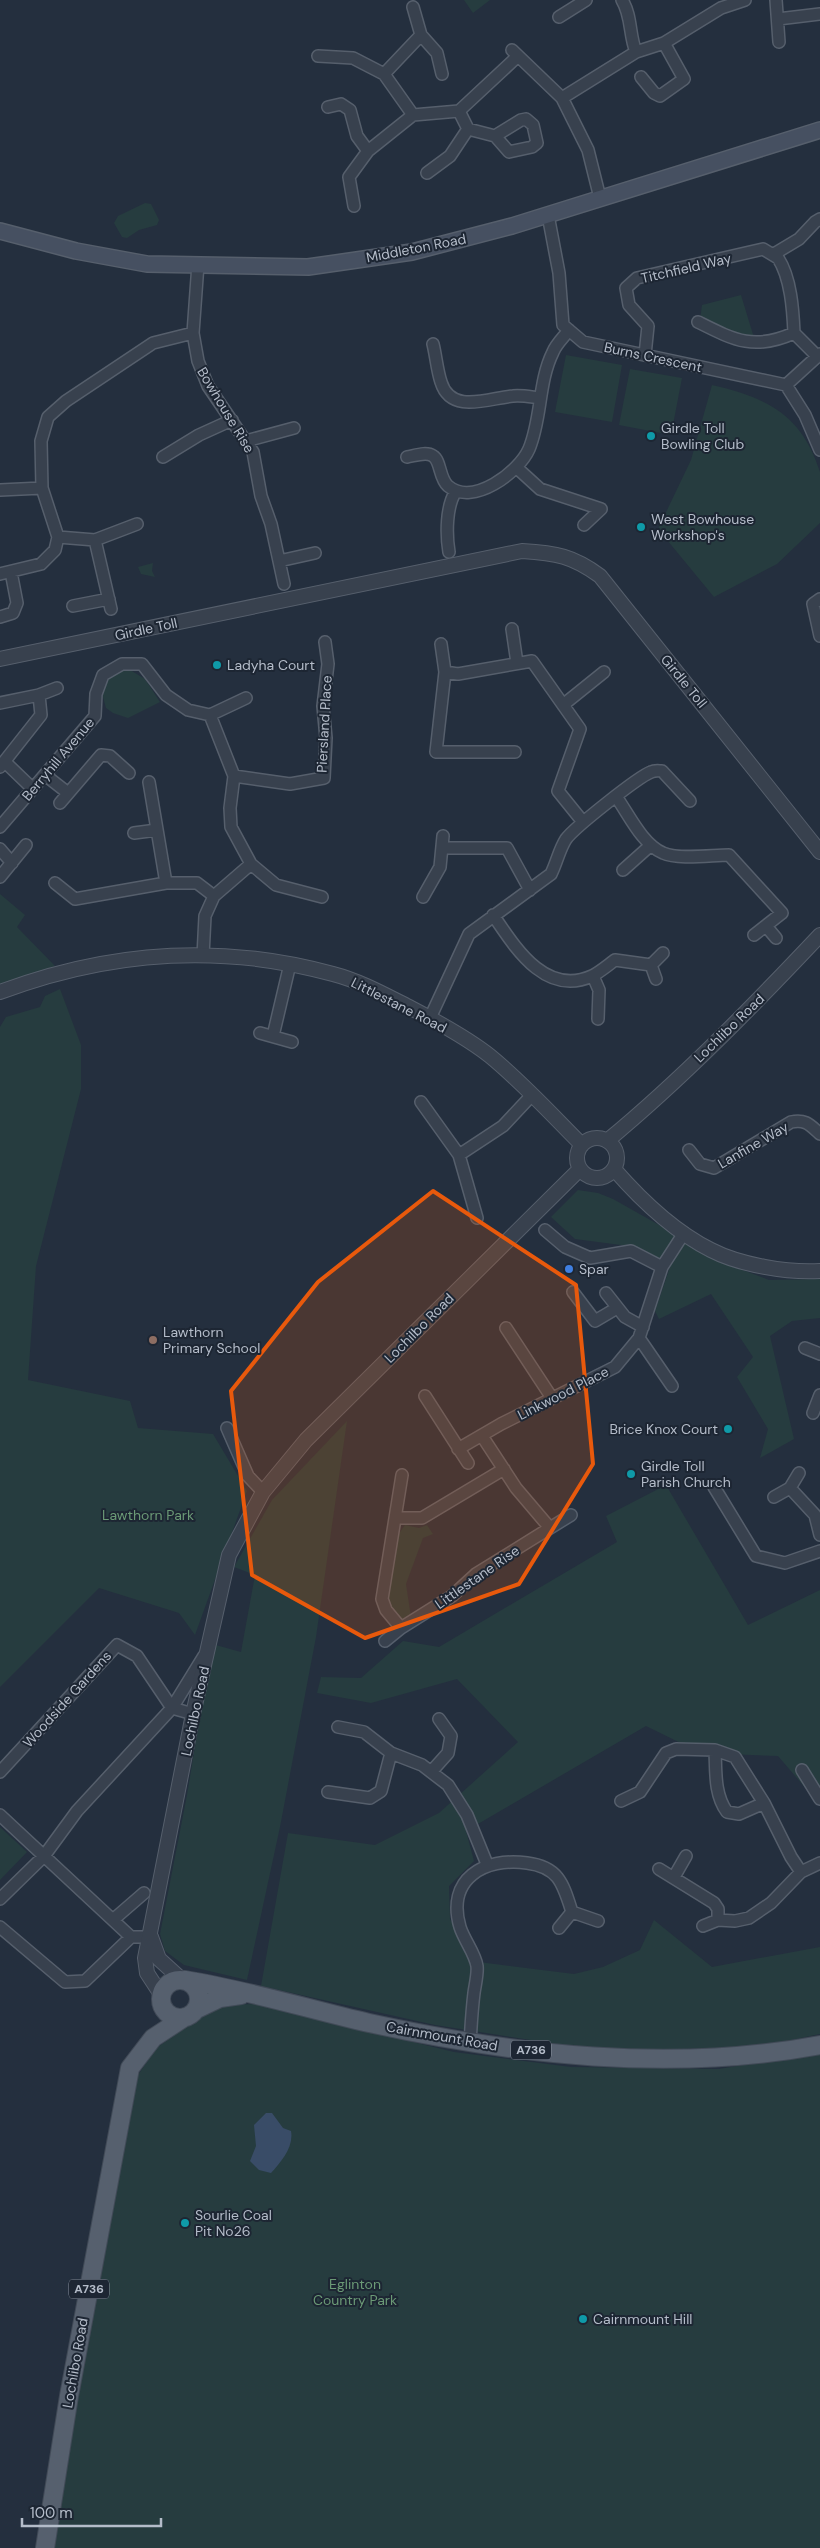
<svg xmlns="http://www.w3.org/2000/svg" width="820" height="2548" font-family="'DM Sans',sans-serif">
	<rect width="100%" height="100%" fill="#242f3e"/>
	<path fill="#263c3f" d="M464,0H490L473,13Z
		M145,203L151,204L159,220L157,225L139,230L127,238L122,237L114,223L118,216Z
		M741,295L755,341L700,320L702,305Z
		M566,355L622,365L612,422L555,412Z
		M630,369L682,378L671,435L619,425Z
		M712,385C768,398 802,415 820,472C820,483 820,510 820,523L777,564L714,597L658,529L691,460Z
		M153,563L152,571L155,577L141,574L138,567Z
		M130,670L145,679L160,702L128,718L113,713L106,708L102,693L110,676L119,671Z
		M0,894L25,915L17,927L55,966L0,984Z
		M60,989L81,1045V1089L36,1266L28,1380L130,1401L138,1428L213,1434L247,1491L195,1635L179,1613L99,1588L0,1687V1027L6,1017L40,1007L45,996Z
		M578,1190L598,1193L613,1199L732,1266L769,1280L820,1279V1318L792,1321L770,1336L794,1439L760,1458L768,1429L737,1377L753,1357L711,1294L659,1319L655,1311L671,1264L636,1247L575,1239L551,1217Z
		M347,1421L316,1637L280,1827L247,1980L184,1965L165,1951L160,1934L187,1795L212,1644L241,1652L255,1575L234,1567L272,1500Z
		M666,1485L748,1625L820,1590V1805L778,1756L701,1753L646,1726L466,1831L474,1861L449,1886L450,1919L479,1962L574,1974L603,1967L640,1950L654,1920L712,1967L820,1947V2034L759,2047L601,2051L435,2025L261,1986L288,1833L375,1845L439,1813L518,1742L457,1679L371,1703L317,1693L321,1677L361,1678L403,1641L439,1647L617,1542L606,1516Z
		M405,1525L419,1528L427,1525L433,1534L423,1538L406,1584L411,1617L404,1620L397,1619L387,1605L390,1561L395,1539Z
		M0,1827L27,1852L0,1880Z
		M257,2004L454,2052L571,2067L719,2069L820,2052V2548H49L131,2086L155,2049L186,2027L221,2005Z"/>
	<path fill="#394c67" d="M266,2113H272L283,2128L291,2131C294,2147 281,2162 271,2173L259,2170L250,2161L256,2146L254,2125Z"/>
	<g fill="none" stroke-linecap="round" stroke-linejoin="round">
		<g stroke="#565f6c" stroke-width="14">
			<path id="minor" d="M622,0C632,16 629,35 636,52
				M776,0L779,42
				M413,7L421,35L437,53L442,74
				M559,17L586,0
				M778,19L820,14
				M512,50L562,98L588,150L600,198
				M318,56L353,58L384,74L413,115
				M384,74L421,35
				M641,77L654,93L660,96L684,79L664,43
				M562,98L636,52L664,43L721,8L745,0
				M328,107L341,104L350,110L357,136L368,151
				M413,115L459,111L518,56
				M468,129L495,136L521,120L526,119L533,125L537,143L532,147L509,152L495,136
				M427,173L450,156L468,129L459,111
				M354,206L349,177L368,151L413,115
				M548,215L559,273L563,325L583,342L786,385L805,415L820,450
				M774,254L799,239L815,222L820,219
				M198,264L193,333L198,361L208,386L253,452L261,496L271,524L284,584
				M794,333L817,356
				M433,344C436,356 437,370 441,382C451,415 489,398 513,396C522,395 531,397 540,398
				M645,355L648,326L629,305L626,288L637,278L763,249L778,258C791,278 793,310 794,333C754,351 734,340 698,322
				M786,385L820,354
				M246,441L294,428
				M163,457L199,435L232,420
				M407,457C414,456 426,451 433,456C441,461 439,478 448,486C473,507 519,472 529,449C542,418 538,382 553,352C556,344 564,337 569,330
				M517,468L540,489L601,509L584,525
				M0,490L42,488
				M58,537L95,540L111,609
				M95,540L137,524
				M449,552C446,534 446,506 456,491
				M279,561L315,553
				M0,574L41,564L55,550L58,537L42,488L41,441L48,417L66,401L153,343L193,333
				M820,599L813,604L820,636
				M73,606L109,599
				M0,617L13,613L17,603L11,572
				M512,629L517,663
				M441,644L445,672L436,752H515
				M445,672L458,674L532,661L580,729L558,791L583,822
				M0,703L39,695L57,688
				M563,705L604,672
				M210,715L234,776L230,808L231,827L251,864L276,885L322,897
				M5,762L33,789
				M0,767L41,715L39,695
				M45,775L68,793
				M234,776L290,784L324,778L326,738L323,706L328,664L325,642
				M149,782L166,883
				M617,798C629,815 643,845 663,853C678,860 712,855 729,855L782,913L754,935
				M60,803L101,755L110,756L129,773
				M0,827L95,716L96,694L103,675L122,664H142L166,695L188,710L210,715L246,698
				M134,833L157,830
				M442,848H507L530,890
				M0,849L12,863
				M623,870L651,845
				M0,877L26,845
				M55,883L75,899L166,883H197L214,896
				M423,897L440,867L443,836
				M493,915C515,947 545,997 592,976C600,972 608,965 615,960L651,965L656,979
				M766,926L776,938
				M203,956L205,916L214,896L251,864
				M651,965L663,953
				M593,976L599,990L598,1019
				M430,1018L469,934L551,874C557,862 559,850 566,839C575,827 638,777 651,772C655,770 659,771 662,771L690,801
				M260,1033L292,1042
				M273,1036L290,964
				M421,1102L459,1155L503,1126L532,1095
				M689,1150L700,1164L714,1168L791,1122C806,1119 810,1125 820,1134
				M459,1155L477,1218
				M545,1230L565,1247L590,1258L631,1251L662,1267
				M573,1292L595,1321L617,1308
				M606,1293L625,1317L643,1327
				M506,1328L552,1398
				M639,1338L672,1386
				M805,1348L820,1354
				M425,1396L468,1463
				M813,1413L820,1395
				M227,1428L248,1476L263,1492
				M482,1436L516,1488L550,1528
				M458,1449L501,1424L615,1367L639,1338L662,1267L684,1233
				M714,1487L756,1556L785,1563L820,1551
				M790,1488L815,1515L820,1535
				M774,1497L790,1488L799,1473
				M397,1518H422L504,1469
				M401,1628L386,1610L382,1599L402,1475
				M385,1641L401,1628L452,1596L476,1574L571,1515
				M338,1727L364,1732L391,1753L422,1765L448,1785L467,1815L487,1864
				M715,1750C716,1771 714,1794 727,1812L739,1814L764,1803
				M802,1770L820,1799
				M0,1772L117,1645L137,1656L172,1708L204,1656
				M431,1772L448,1753L451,1736L439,1719
				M328,1792L370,1798L381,1791L391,1753
				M621,1801L640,1792L666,1753L676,1749L715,1750L735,1757L764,1803L791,1857L801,1872
				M0,1815L131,1937H151
				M659,1869L714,1903L718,1909V1920
				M674,1877L686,1856
				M0,1899L44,1856L77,1811L172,1708L193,1714
				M572,1912L598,1921
				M114,1919L144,1893
				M703,1926L718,1920L735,1921L749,1918L771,1903L801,1872L820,1863
				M0,1927L65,1982L85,1981L131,1937
				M470,2043C471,2026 472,2009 474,1993C475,1985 478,1974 477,1966C475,1953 464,1940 460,1927C446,1879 484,1857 527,1863C559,1867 563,1884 572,1912L559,1928"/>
		</g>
		<g stroke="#565f6c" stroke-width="16">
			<path id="tertiary" d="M0,659L522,551C556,553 573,556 600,576L820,852
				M0,992C109,951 220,943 333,974C360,981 385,995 409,1007C436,1021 466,1037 490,1056C523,1083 552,1115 582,1145
				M577 1158a20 20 0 1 1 40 0a20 20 0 1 1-40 0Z
				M607,1141C683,1078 752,1007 820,935
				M614,1169C641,1200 675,1232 711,1250C740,1265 788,1273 820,1271
				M151,1937L159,1959L182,1980
				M162,1996L147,1973L145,1958L193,1714L229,1555L263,1492L306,1440L580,1169"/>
		</g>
		<g stroke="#565f6c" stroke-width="18">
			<path id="secondary" d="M0,231L76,251L147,264L308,267L412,252L512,226L820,130"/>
		</g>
		<g stroke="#414a57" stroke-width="20">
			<path id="primary" d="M185,1980C247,1990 308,2009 369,2023C516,2055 671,2073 820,2045
				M161 1999a19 19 0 1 1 38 0a19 19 0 1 1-38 0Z
				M195,2010L220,1998L241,1995
				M45,2548L69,2396L130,2068L153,2038L185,2017"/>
		</g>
		<use href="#minor" stroke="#38414e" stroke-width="11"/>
		<use href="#tertiary" stroke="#38414e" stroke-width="14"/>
		<use href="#secondary" stroke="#465061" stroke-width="15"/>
		<use href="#primary" stroke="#56606e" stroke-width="18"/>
	</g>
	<path fill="#e8590c" fill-opacity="0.2" stroke="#e8590c" stroke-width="4" stroke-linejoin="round" d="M433,1191L576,1285L593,1464L519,1584L365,1638L252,1575L231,1391L318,1282Z"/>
	<g fill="#0f9aa8" stroke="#1d2633" stroke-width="2">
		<circle cx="651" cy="436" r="5"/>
		<circle cx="641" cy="527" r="5"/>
		<circle cx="217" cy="665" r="5"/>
		<circle cx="728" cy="1429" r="5"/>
		<circle cx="631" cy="1474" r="5"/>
		<circle cx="185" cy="2223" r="5"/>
		<circle cx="583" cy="2319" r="5"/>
	</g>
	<circle fill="#3f7fe0" stroke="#1d2633" stroke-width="2" cx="569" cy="1269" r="5"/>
	<circle fill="#8d6e63" stroke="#1d2633" stroke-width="2" cx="153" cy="1340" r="5"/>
	<g text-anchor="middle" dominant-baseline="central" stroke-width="4" stroke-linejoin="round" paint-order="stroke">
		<g fill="#1d2633" stroke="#878f9c" stroke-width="1">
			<rect x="511" y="2040.5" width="40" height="19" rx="4"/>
			<rect x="69" y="2279.5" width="40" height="19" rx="4"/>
		</g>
		<g font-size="12" font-weight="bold" fill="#b4bcc9">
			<text x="531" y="2050">A736</text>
			<text x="89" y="2289">A736</text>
		</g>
		<g font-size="14" fill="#b4bcc9" stroke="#1d2633">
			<text transform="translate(416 248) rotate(-11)">Middleton Road</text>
			<text transform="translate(686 268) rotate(-13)">Titchfield Way</text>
			<text transform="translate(653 357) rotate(12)">Burns Crescent</text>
			<text transform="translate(226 410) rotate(59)">Bowhouse Rise</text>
			<text transform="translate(146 629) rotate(-12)">Girdle Toll</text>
			<text transform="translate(684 681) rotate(51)">Girdle Toll</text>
			<text transform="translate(324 724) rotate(-87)">Piersland Place</text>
			<text transform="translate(58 759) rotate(-50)">Berryhill Avenue</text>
			<text transform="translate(399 1005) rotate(27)">Littlestane Road</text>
			<text transform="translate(729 1028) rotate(-44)">Lochlibo Road</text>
			<text transform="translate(753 1145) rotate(-30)">Lanfine Way</text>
			<text transform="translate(419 1328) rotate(-45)">Lochilbo Road</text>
			<text transform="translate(563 1393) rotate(-27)">Linkwood Place</text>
			<text transform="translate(477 1577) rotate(-35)">Littlestane Rise</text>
			<text transform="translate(67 1699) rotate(-48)">Woodside Gardens</text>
			<text transform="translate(195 1711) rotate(-78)">Lochilbo Road</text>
			<text transform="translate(442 2036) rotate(10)">Cairnmount Road</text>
			<text transform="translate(75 2363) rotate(-80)">Lochlibo Road</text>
		</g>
		<g font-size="14" fill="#b4bcc9" stroke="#1d2633" text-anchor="start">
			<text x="661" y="428">Girdle Toll<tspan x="661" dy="16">Bowling Club</tspan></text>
			<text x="651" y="519">West Bowhouse<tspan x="651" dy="16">Workshop's</tspan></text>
			<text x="227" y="665">Ladyha Court</text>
			<text x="579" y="1269">Spar</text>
			<text x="163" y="1332">Lawthorn<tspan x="163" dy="16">Primary School</tspan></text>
			<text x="718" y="1429" text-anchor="end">Brice Knox Court</text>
			<text x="641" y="1466">Girdle Toll<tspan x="641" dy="16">Parish Church</tspan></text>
			<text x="195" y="2215">Sourlie Coal<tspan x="195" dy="16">Pit No26</tspan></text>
			<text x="593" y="2319">Cairnmount Hill</text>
		</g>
		<g font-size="14" fill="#6b9a76" stroke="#1d2633">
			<text x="148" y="1515">Lawthorn Park</text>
			<text x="355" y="2284">Eglinton<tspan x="355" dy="16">Country Park</tspan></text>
		</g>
	</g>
	<path d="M22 2518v8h139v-8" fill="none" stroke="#b4bcc9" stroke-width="2.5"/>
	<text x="30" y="2518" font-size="15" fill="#b4bcc9" stroke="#1d2633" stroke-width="4" paint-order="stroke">100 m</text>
</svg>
